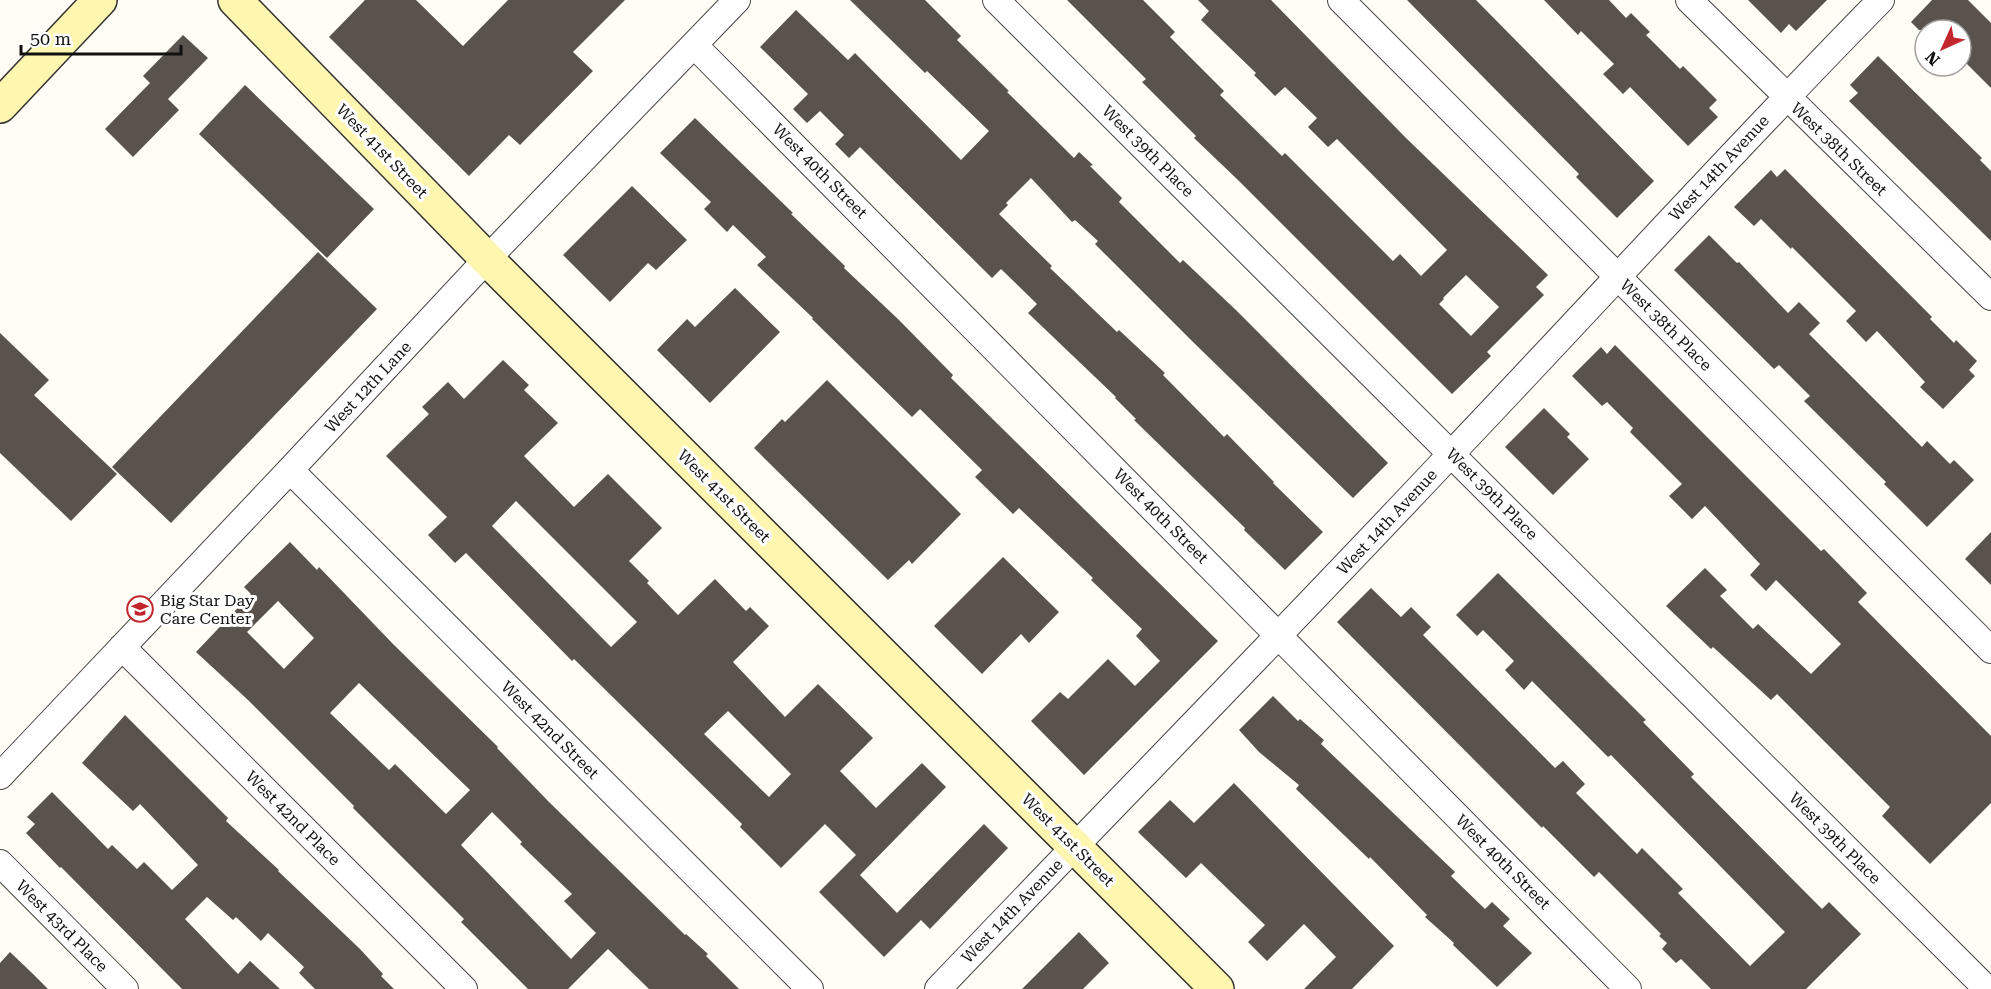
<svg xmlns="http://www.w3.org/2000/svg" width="1991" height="989" font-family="'Roboto Serif',serif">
	<rect width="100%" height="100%" fill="#fffdf5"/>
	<path fill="#5a524d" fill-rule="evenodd" d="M365,0H416L463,46L508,0H625L573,52L593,71L520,145L509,135L469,176L329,37Z
		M850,0H925L961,36L957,40L1009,91L1007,92L1074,158L1079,152L1093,165L1090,166L1122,198L1119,202L1180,263L1183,260L1238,312L1388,463L1353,498L1191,340L1095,244L1098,241L1075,220L1072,222L1031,178L1006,203L1008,205L999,214L1052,266L1050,268L1117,332L1119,330L1165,373L1163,375L1224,437L1227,434L1274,482L1273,483L1323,532L1285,570L1244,530L1245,528L1134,420L1136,419L1115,398L1116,397L1028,313L1037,304L1001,269L992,278L860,147L849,158L835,144L844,135L820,111L807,123L793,109L808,94L760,47L796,10L848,60L855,53L961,160L989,131L927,71L925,73Z
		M1067,0H1143L1175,32L1170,37L1224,91L1220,95L1282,156L1285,153L1393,261L1400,254L1421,276L1447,250L1337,139L1328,147L1308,127L1317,118L1285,87L1275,96L1254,75L1256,73L1201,20L1209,11L1198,0H1271L1406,138L1548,275L1536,287L1544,295L1487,352L1491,356L1452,394L1239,181L1194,138L1196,136L1142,82L1146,79ZM1466,275L1499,307L1471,336L1439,304L1444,299L1443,298Z
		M1407,0H1476L1654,181L1617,218L1576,177L1579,174Z
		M1544,0H1609L1626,18L1631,13L1650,32L1646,35L1680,69L1683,66L1717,100L1709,108L1718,117L1688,146L1630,87L1623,94L1603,74L1614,64L1581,31L1578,35Z
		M1748,0H1827L1796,31L1789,24L1781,33Z
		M1932,0H1968L1991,23V88L1961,58V30H1919L1911,22Z
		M183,35L208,58L168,99L179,110L133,157L105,129L150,83L143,76Z
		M1878,56L1982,158L1980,160L1991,171V241L1849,101L1858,93L1850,85Z
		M245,85L374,209L327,258L199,134Z
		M695,118L793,213L791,214L845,266L844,268L899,320L953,375L951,378L1218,641L1084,775L1031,721L1060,692L1068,699L1108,659L1135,686L1160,661L1136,636L1142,629L1091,580L1093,578L1019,508L1013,514L975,477L982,470L920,409L912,417L812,319L813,318L757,265L766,257L733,225L727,232L704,209L711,202L660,153Z
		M1785,169L1932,317L1930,319L1954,343L1956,340L1977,361L1969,370L1975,376L1943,409L1920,387L1925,382L1877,331L1866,342L1846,321L1856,311L1792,247L1791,249L1761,219L1754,226L1734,207L1771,170L1777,177Z
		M632,186L687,240L656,270L648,263L610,302L563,255Z
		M1709,235L1737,263L1739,262L1788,313L1799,302L1820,323L1809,334L1922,447L1927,441L1950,464L1954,460L1974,480L1927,527L1884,484L1886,482L1804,401L1810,396L1779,365L1774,369L1674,270Z
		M318,252L377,309L171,523L112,467Z
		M735,288L780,332L710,403L657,350L687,319L695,327Z
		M0,333L49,380L34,395L117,474L71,521L0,453Z
		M1615,345L1821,551L1824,549L1867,593L1858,602L1991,736V803L1930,864L1882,816L1890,807L1777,694L1771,700L1713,647L1711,649L1666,606L1705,568L1727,590L1720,596L1753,629L1758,624L1811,674L1841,644L1776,580L1766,591L1750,575L1760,564L1705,506L1692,519L1669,496L1682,484L1630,432L1633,428L1607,402L1602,406L1572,376L1601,347L1607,354Z
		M503,360L529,385L524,390L558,423L524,456L574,507L608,474L662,528L629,561L649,581L647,583L678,615L715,579L746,611L750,607L769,626L733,662L785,717L818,684L873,738L840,771L876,808L922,763L946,787L860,875L897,913L984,824L1008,848L930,929L921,920L884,957L819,892L856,855L825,824L781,868L740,827L742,824L574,659L572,661L466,553L455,563L428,535L447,517L386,456L429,414L422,407L448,382L464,399ZM516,501L637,622L611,647L492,526ZM728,711L791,774L769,797L704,734Z
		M827,380L961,514L912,564L909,560L888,580L754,448L782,419L785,422Z
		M1544,408L1570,434L1567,437L1589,459L1553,495L1505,447Z
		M1991,532V585L1965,559Z
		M290,542L317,570L319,567L393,644L498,747L497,748L548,801L685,935L686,934L708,954L706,956L739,989H649L608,949L568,989H528L461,922L464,919L353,808L354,806L248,700L196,652L251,594L244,587ZM278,601L314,638L284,669L247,632ZM359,683L470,790L446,814L395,764L389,770L330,713ZM492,812L522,842L520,844L572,894L564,901L596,933L571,959L461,845Z
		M1003,557L1059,612L1029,643L1021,634L982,674L934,626Z
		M1498,573L1646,720L1643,722L1694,774L1691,777L1822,909L1829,902L1861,934L1806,989H1711L1681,959L1676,963L1662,949L1667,943L1659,936L1661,934L1599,872L1594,877L1543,826L1542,828L1337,622L1371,588L1401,617L1411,607L1431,627L1423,635L1555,768L1563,761L1585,784L1576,793L1637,854L1642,848L1683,889L1678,893L1750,966L1785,932L1611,755L1608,757L1532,681L1524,690L1505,670L1514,661L1483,630L1477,636L1456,615Z
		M1273,696L1298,721L1300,719L1324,740L1321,744L1455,872L1451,876L1485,909L1492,902L1510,919L1503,926L1532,953L1497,987L1453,945L1454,943L1425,917L1427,915L1370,857L1369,859L1296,789L1299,785L1259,752L1239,730Z
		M125,715L228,818L226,821L279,870L278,871L360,949L383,974L381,976L394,989H315L299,973L304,967L268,933L261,941L236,917L233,920L207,897L185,919L238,974L250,961L280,989H182L61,867L60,868L26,833L35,824L27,817L52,792L108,849L112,845L137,869L144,862L172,890L198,865L140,804L133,811L82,763Z
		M1234,783L1394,946L1352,989H1304L1336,957L1304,924L1267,961L1248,942L1265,925L1201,863L1186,878L1138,832L1170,800L1194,823Z
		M1079,932L1109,963L1083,989H1022Z
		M10,952L32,973L48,989H0V963Z"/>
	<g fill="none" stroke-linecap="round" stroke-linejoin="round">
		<g stroke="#444" stroke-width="28">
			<path id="street" d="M996,0L1987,989
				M1341,0L1991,650
				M1689,0L1991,297
				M694,45L1628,989
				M290,470L810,989
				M122,647L464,989
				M0,776L290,470L487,259L737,0
				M0,863L125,989
				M938,989C1109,810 1282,634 1451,454C1595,303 1735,148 1881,0"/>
		</g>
		<g stroke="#333" stroke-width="36">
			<path id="secondary" d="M235,0L487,259L1217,989
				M0,106L100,0"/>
		</g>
		<use href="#street" stroke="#fff" stroke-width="26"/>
		<use href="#secondary" stroke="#fff6b0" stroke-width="33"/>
	</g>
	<defs>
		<g id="school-ring" transform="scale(1.35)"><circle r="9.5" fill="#fff" stroke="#c4262e" stroke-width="1.5"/><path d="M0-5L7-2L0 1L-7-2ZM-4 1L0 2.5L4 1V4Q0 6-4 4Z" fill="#c4262e"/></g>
	</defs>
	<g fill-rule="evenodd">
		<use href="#school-ring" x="140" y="609"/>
	</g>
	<g text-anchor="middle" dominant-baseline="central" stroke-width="6" stroke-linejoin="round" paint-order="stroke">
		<g font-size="16" fill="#111" stroke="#fff">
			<text transform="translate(1839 149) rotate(44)">West 38th Street</text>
			<text transform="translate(382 151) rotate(46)">West 41st Street</text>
			<text transform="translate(1148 151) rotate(45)">West 39th Place</text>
			<text transform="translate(1719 168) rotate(-47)">West 14th Avenue</text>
			<text transform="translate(820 171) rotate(45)">West 40th Street</text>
			<text transform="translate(1666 325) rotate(45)">West 38th Place</text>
			<text transform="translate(368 387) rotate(-47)">West 12th Lane</text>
			<text transform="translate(1492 494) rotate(45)">West 39th Place</text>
			<text transform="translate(724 496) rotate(45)">West 41st Street</text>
			<text transform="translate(1161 516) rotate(45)">West 40th Street</text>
			<text transform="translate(1387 522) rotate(-47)">West 14th Avenue</text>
			<text transform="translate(550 730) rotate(45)">West 42nd Street</text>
			<text transform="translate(293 818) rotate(45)">West 42nd Place</text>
			<text transform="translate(1835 838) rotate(45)">West 39th Place</text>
			<text transform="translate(1068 840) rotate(45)">West 41st Street</text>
			<text transform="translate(1503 862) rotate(45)">West 40th Street</text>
			<text transform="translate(1012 911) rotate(-46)">West 14th Avenue</text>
			<text transform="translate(62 926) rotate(45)">West 43rd Place</text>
		</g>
		<g font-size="16" fill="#111" stroke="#fff" text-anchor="start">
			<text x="160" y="600">Big Star Day<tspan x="160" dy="18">Care Center</tspan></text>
		</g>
	</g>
	<g transform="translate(1943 48) rotate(225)"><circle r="28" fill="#ffffff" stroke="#a0a0a0" stroke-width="1.5"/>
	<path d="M0-4.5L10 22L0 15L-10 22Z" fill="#c4262e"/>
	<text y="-9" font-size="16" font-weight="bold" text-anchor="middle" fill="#111111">N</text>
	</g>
	<path d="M21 45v9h160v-9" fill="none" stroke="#111111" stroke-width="3"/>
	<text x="30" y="45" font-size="18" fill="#111111" stroke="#ffffff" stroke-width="4.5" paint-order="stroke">50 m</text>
</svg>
